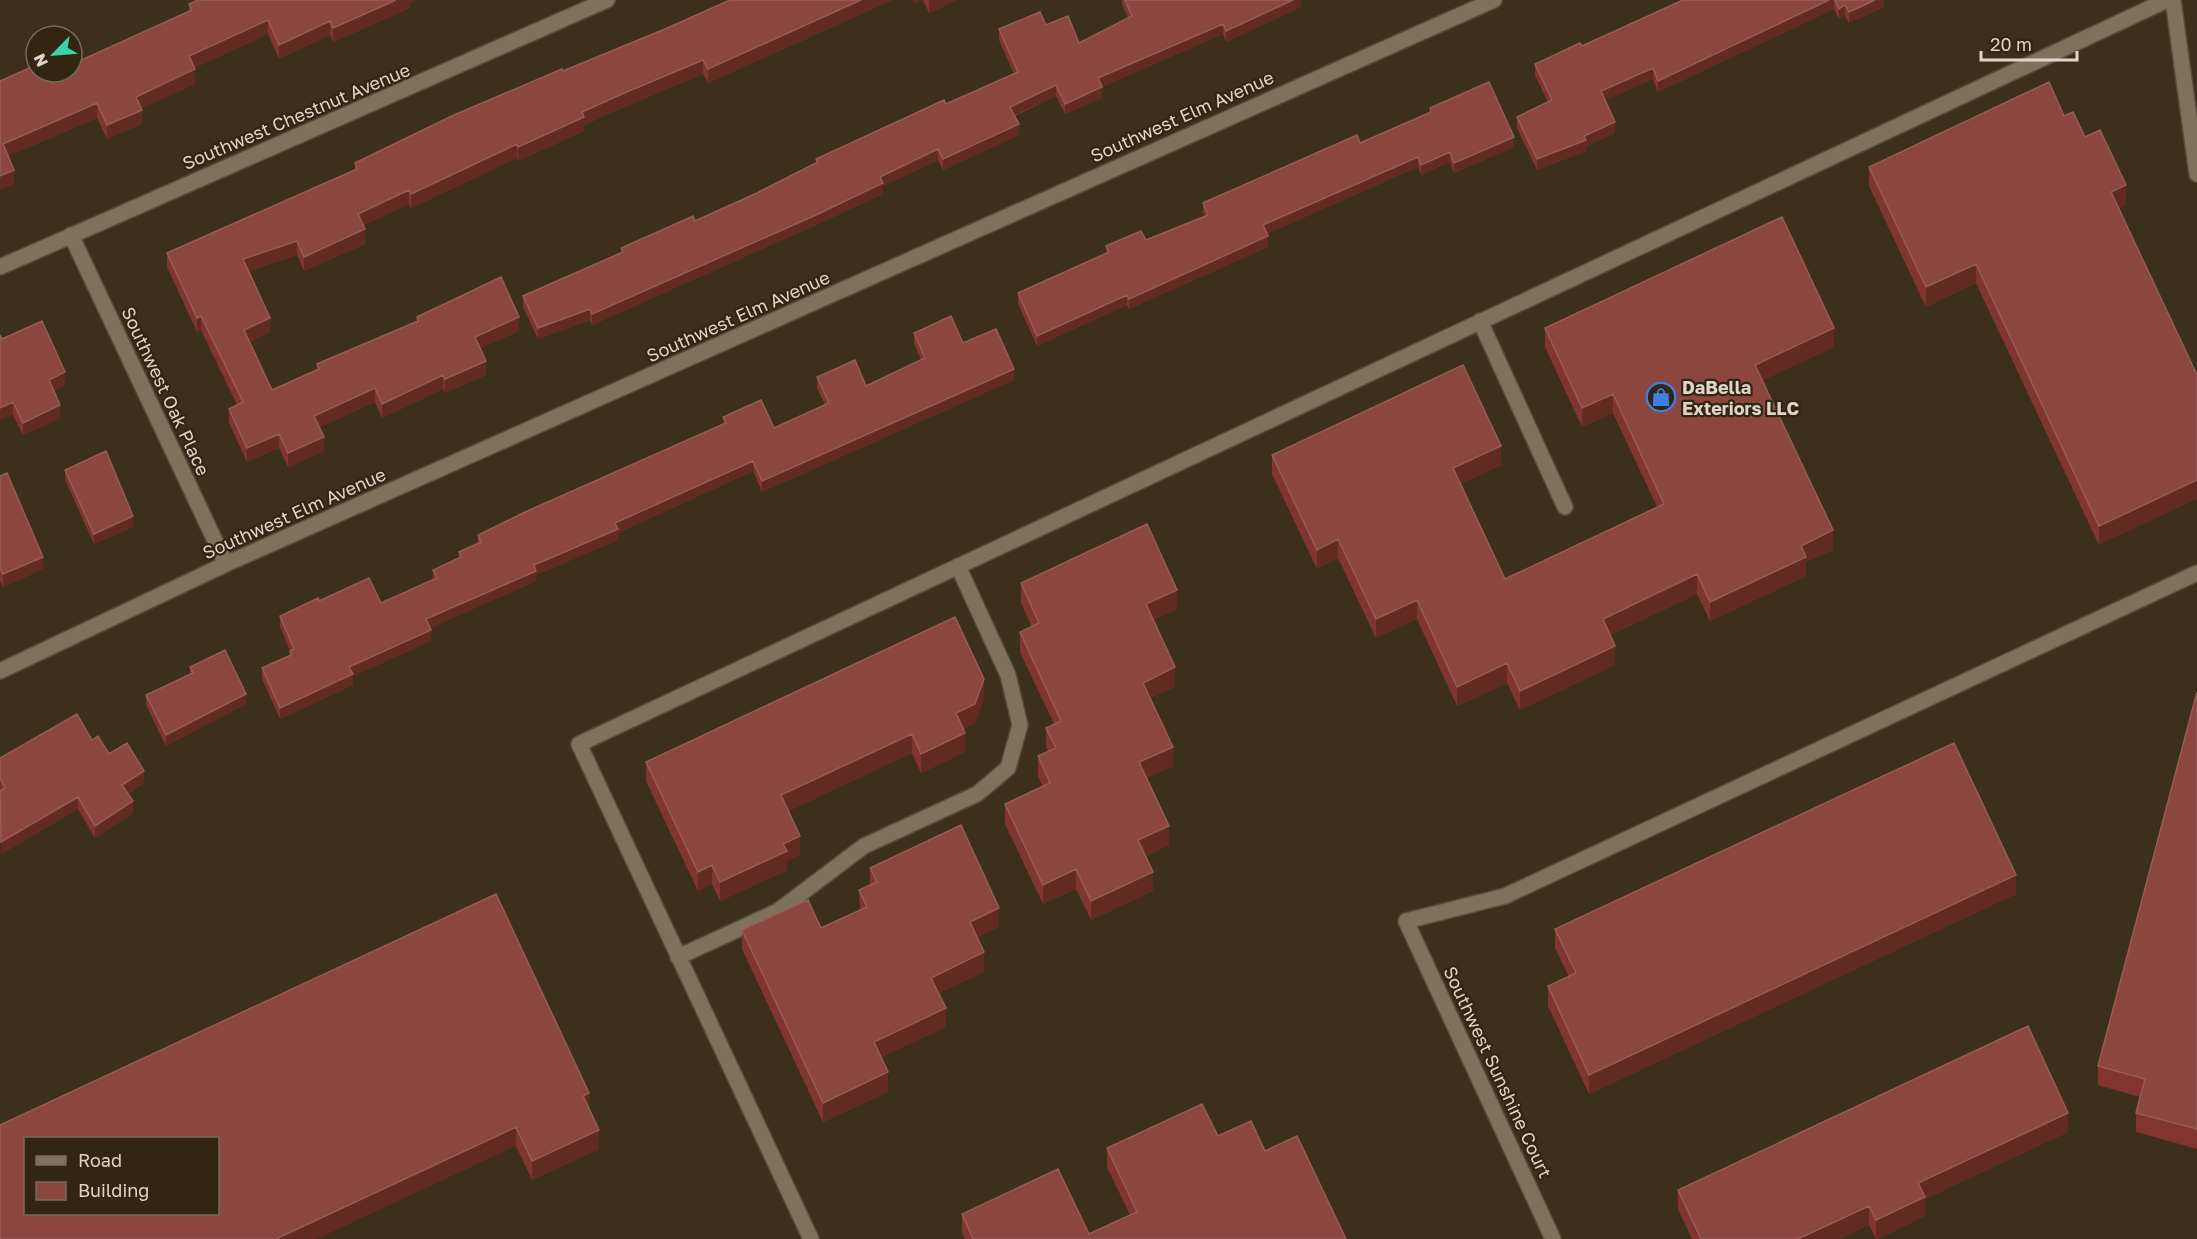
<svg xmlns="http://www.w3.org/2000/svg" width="2197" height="1239" font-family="'Golos Text',sans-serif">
	<rect width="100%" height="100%" fill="#3c301d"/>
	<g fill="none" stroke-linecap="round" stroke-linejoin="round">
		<g stroke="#574d3c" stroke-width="18">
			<path id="minor" d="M2173,0L2197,174
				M71,235L226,564
				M0,267L607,0
				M1480,321L1565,507
				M0,671L226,564L1494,0
				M678,957L778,911L864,846L977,794L1008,768L1020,725L1008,675L958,566
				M811,1239L579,744L2167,0
				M1553,1239L1406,921L1505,896L2197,573"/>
		</g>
		<use href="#minor" stroke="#7f725c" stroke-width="15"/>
	</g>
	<path fill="#813430" d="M730,0H892L708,83L703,74L622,108L584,125V131L518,161L517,158L411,208L409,204L363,225L365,244L304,271L297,255L249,271L270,332L249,342L272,390L317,370V364L417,322V317L519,331L480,348L486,375L445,393L443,389L382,418L375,402L320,427L324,451L288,467L279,448L247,462L229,423V409L237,405L201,330L197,332L167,267V253L355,170V163L563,71L665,29Z
		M923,0H957L929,13Z
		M1122,0H1301V7L1226,42L1223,34L1102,87V98L1065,114L1056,96L1015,116L1019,135L943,170L938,160L883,186V194L816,225L592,325L590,320L538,339L523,307V296L621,252V248L695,221L757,193L816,163V159L946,104L1014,74L999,40V29L1046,25L1079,43L1128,18L1122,4Z
		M1683,0H1884V7L1849,23L1845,16L1839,19L1834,9L1658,92L1653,79L1605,100L1615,133L1586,146V151L1537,170L1517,128V117L1548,102L1535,75V64L1582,46Z
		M410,3V8L333,42L330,35L279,59L268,34L194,68L195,84L141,108L142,124L107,139L97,118L8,156L14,184L0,190V81L75,63L189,12V4Z
		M1430,108L1514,147L1454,173L1450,162L1421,175L1418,167L1266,234L1268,247L1129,309L1127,305L1037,346L1018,304V293L1106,254V246L1146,240L1205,216L1203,213V203L1360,143L1430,112Z
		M2064,116L2085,137L2126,204L2118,208L2099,545L1976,283L1926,307L1869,186V167Z
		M1545,328L1834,347L1763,380L1833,550L1806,562V576L1710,621L1697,594L1610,635L1615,665L1520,710L1507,683L1457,706L1417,619L1376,638L1338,558L1317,569L1272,474V455L1501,465L1461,484L1505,579L1657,507L1613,413L1582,427L1545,347Z
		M914,333L963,343L1014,380L762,492L753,471L618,533V540L536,575V581L430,628L431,641L353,676V685L280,719L262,679V668L290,655V651L280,627V616L319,601L381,603L433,579V570L459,558V552L478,544V535L723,424V417L774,428L825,405L817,388V377L866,386L921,360L914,344Z
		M2,339L65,385L54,390L60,418L23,435L13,415Z
		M65,470L133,527L94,544L65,480Z
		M0,476L43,569L3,587L0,581Z
		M1021,583L1177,609L1153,620L1175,687L1150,698L1173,766L1146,778L1169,845L1145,856L1153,891L1091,920L1076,889L1043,904L1005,824V804L1043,787L1038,776V756L1048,752L1046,747V728L1054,724L1020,652V632L1032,627L1021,603Z
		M190,667L246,704L166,746L146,705V695L190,675Z
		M2197,692V1149L2136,1132V1113L2140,1097L2098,1085V1066Z
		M984,699L975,723L963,729L965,752L921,773L912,753L788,811L800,855L787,861V870L720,901L712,884L698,891L646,781V762Z
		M92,740L144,783L128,794L133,813L95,838L78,809L1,854L0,758Z
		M870,868L999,927L977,937L984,972L939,993L946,1027L881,1057L888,1092L823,1122L742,949V930L821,928L860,910L859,890L870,885Z
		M2016,894L1589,1094L1548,1006V986L1569,977L1555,948V929Z
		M589,1109L599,1149L532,1180L516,1146L0,1239Z
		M2068,1132L1925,1199V1216L1877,1239H1876L1869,1225L1839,1239H1692L1678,1209V1190Z
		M1218,1136L1265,1151L1346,1239H965L962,1233V1214L1089,1234L1130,1215L1107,1167V1148Z"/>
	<path fill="#612b21" d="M396,0H416L410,3V8L333,42V28Z
		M861,0H892L708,83V69Z
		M913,0H922L913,4Z
		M929,0H957L929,13Z
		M1293,0H1301V7L1226,42V31Z
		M1829,0H1834V9L1658,92V81Z
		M1875,0H1884V7L1849,23V12Z
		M1845,5V16L1839,19V9Z
		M268,20V34L189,70V56Z
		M330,21V35L279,59V45Z
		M1223,24V34L1098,89V78Z
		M703,60V74L622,108L584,125V131L518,161V147L582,112L622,94Z
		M1653,68V79L1601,102V91Z
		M195,69V84L136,111V97Z
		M1056,85V96L1010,117V107Z
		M1102,87V98L1065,114V104Z
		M97,103V118L3,158V144Z
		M142,110V124L107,139V125Z
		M1615,122V133L1586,146V151L1537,170V159Z
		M1019,124V135L943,170V159Z
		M1514,137V147L1454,173V163Z
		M517,144V158L411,208V194Z
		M938,149V160L883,186V194L816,225L592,325V314Z
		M1450,152V162L1421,175V165Z
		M1418,157V167L1263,235V225Z
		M14,170V184L0,190V176Z
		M2126,185V204L2111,211V192Z
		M409,190V204L358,228V214Z
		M365,229V244L304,271V257Z
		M1268,236V247L1129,309V299Z
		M297,241V255L243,273V259Z
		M1976,264V283L1926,307V287Z
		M1127,295V305L1037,346V336Z
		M590,309V320L538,339V328Z
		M201,316V330L197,332V318Z
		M519,317V331L475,351V337Z
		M270,318V332L244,344V330Z
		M1834,328V347L1755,384V365Z
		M486,361V375L445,393V379Z
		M1014,369V380L762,492V481Z
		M65,372V385L49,392V380Z
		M443,375V389L382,418V404Z
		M375,388V402L314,430V416Z
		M1613,394V413L1582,427V408Z
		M13,402V415L0,420V408Z
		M60,405V418L23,435V423Z
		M279,434V448L247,462V448Z
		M324,437V451L288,467V453Z
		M1501,446V465L1453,488V468Z
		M753,461V471L618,533V540L536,575V581L426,630V619L615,523Z
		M2197,480V499L2099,545V526Z
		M133,516V527L94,544V534Z
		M1833,530V550L1806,562V576L1710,621V602L1801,546Z
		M1338,539V558L1317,569V550Z
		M43,557V569L3,587V574Z
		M1697,574V594L1603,638V619Z
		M1177,590V609L1146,623V604Z
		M1417,600V619L1376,638V619Z
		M431,630V641L353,676V685L280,719V708L349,667Z
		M1615,646V665L1520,710V691Z
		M1507,663V683L1457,706V687Z
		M1175,667V687L1143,702V683Z
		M984,679V699L975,723L956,732V713Z
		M246,694V704L166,746V735Z
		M965,733V752L921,773V754Z
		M912,734V753L781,815V795Z
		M1173,747V766L1139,782V762Z
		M144,771V783L122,797V785Z
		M78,797V809L1,854V842Z
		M133,801V813L95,838V826Z
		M1169,826V845L1138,859V840Z
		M800,836V855L787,861V870L720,901V882L783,844Z
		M712,865V884L698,891V872Z
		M1076,869V889L1043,904V885Z
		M1153,872V891L1091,920V901Z
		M2016,875V894L1589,1094V1075Z
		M999,908V927L970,941V922Z
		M984,952V972L931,997V978Z
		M946,1008V1027L874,1061V1042Z
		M888,1072V1092L823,1122V1103Z
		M589,1093V1113L583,1096Z
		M2068,1113V1132L1925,1199V1216L1876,1239V1220L1918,1183Z
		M516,1127V1146L317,1239H276Z
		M599,1130V1149L532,1180V1161Z
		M1869,1206V1225L1839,1239H1798Z"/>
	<path fill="#8b4640" stroke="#985c56" stroke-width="1.5" fill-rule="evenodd" d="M198,0H396L333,28L330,21L279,45L268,20L189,56L195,69L136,97L142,110L107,125L97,103L3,144L14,170L0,176V81L36,65V72H72V57L75,63L192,10L189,4Z
		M730,0H861L708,69L703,60L622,94L582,112L584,117L518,147L517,144L411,194L409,190L358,214L365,229L304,257L297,241L243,259L270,318L244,330L272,390L319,369L317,364L418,321L417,317L501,277L519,317L475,337L486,361L445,379L443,375L382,404L375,388L314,416L324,437L288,453L279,434L247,448L229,409L243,402L201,316L197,318L167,253L357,169L355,163L454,115L562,69L563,71L665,29Z
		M1125,0H1293L1226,31L1223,24L1098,78L1102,87L1065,104L1056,85L1010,107L1019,124L943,159L938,149L880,177L883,183L816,215L592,314L590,309L538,328L523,296L623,252L621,248L680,222L693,216L695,221L757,193L818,162L816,159L944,100L946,104L1018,72L999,29L1040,12L1046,25L1068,16L1079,43L1132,16Z
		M1683,0H1829L1658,81L1653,68L1601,91L1615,122L1584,136L1586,140L1537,159L1517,117L1552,100L1535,64L1580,43L1582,46Z
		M1835,0H1875L1849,12L1845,5L1839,9Z
		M1489,82L1514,137L1454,163L1450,152L1421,165L1418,157L1263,225L1268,236L1129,299L1127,295L1037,336L1018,293L1109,252L1106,246L1141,231L1146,240L1208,215L1203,203L1357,135L1360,143L1431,112L1430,108Z
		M2049,82L2064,116L2073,112L2085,137L2100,130L2126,185L2111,192L2197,375V480L2099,526L1976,264L1926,287L1869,167Z
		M1782,217L1834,328L1755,365L1833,530L1801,546L1806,557L1710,602L1697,574L1603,619L1615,646L1520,691L1507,663L1457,687L1417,600L1376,619L1338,539L1317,550L1272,455L1463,365L1501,446L1453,468L1505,579L1664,504L1613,394L1582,408L1545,328Z
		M951,316L963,343L996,329L1014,369L762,481L753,461L615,523L618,529L534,565L536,571L426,619L431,630L349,667L353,674L280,708L262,668L291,655L290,651L294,649L280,616L318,598L319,601L369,578L381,603L437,578L433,570L461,557L459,552L481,542L478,535L525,512L726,423L723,417L761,400L774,428L829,403L817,377L855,360L866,386L925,358L914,333Z
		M42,321L65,372L49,380L60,405L23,423L13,402L0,408V335L2,339Z
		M106,451L133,516L94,534L65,470Z
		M7,473L43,557L3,574L0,568V476Z
		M1147,524L1177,590L1146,604L1175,667L1143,683L1173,747L1139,762L1169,826L1138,840L1153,872L1091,901L1076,869L1043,885L1005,804L1050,783L1038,756L1056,748L1046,728L1061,721L1020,632L1039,623L1021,583Z
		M955,617L984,679L975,704L956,713L965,733L921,754L912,734L781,795L800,836L783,844L787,851L720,882L712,865L698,872L646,762Z
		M225,650L246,694L166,735L146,695L193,673L190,667Z
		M2197,692V1129L2136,1113L2145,1079L2098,1066Z
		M77,714L92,740L98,736L109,754L127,743L144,771L122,785L133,801L95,826L78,797L1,842L0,791L5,788L0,778V758Z
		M1954,743L2016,875L1589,1075L1548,986L1576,973L1555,929Z
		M961,825L999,908L970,922L984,952L931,978L946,1008L874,1042L888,1072L823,1103L742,930L808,900L821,928L867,907L859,890L877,882L870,868Z
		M496,894L589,1093L583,1096L599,1130L532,1161L516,1127L276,1239H0V1125ZM26,1138H218V1214H26Z
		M2028,1026L2068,1113L1918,1183L1925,1197L1876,1220L1869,1206L1798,1239H1701L1678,1190Z
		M1202,1104L1218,1136L1251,1121L1265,1151L1297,1136L1346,1239H973L962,1214L1058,1169L1089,1234L1137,1212L1107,1148Z"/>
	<defs>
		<g id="shop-ring" transform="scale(1.5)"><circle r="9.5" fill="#322613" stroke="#3f7fe0" stroke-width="1.5"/><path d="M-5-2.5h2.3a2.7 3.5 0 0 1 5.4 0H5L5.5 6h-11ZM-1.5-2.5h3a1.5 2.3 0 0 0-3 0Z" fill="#3f7fe0"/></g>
	</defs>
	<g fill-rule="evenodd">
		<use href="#shop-ring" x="1661" y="397"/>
	</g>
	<g text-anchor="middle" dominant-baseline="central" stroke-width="4.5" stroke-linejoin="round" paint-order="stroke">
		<g font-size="18" fill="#ded6ca" stroke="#322613">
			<text transform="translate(296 116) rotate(-23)">Southwest Chestnut Avenue</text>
			<text transform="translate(1182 116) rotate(-24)">Southwest Elm Avenue</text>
			<text transform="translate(738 316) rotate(-24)">Southwest Elm Avenue</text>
			<text transform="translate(166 391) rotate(65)">Southwest Oak Place</text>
			<text transform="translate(294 513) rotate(-24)">Southwest Elm Avenue</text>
			<text transform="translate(1498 1072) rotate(65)">Southwest Sunshine Court</text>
		</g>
		<g font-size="18" font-weight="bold" fill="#ded6ca" stroke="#322613" text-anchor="start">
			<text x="1682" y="387">DaBella<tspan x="1682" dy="21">Exteriors LLC</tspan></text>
		</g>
	</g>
	<rect x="24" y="1137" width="195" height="78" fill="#322613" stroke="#776c5c" stroke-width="1.5"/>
	<rect x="36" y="1156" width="30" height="9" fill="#7f725c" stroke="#776c5c" stroke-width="1.5"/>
	<text x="78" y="1167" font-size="18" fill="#ded6ca">Road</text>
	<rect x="36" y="1182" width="30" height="18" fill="#8b4640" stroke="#776c5c" stroke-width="1.5"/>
	<text x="78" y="1197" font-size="18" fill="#ded6ca">Building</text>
	<g transform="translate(54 54) rotate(245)"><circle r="28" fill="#322613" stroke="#776c5c" stroke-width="1.5"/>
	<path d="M0-4.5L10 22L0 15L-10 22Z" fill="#3dd4a3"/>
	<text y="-9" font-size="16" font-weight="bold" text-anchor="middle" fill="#ded6ca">N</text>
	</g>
	<path d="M1981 51v9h96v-9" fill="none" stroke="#ded6ca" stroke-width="3"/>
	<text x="1990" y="51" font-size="18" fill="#ded6ca" stroke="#322613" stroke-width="4.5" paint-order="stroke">20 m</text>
</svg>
